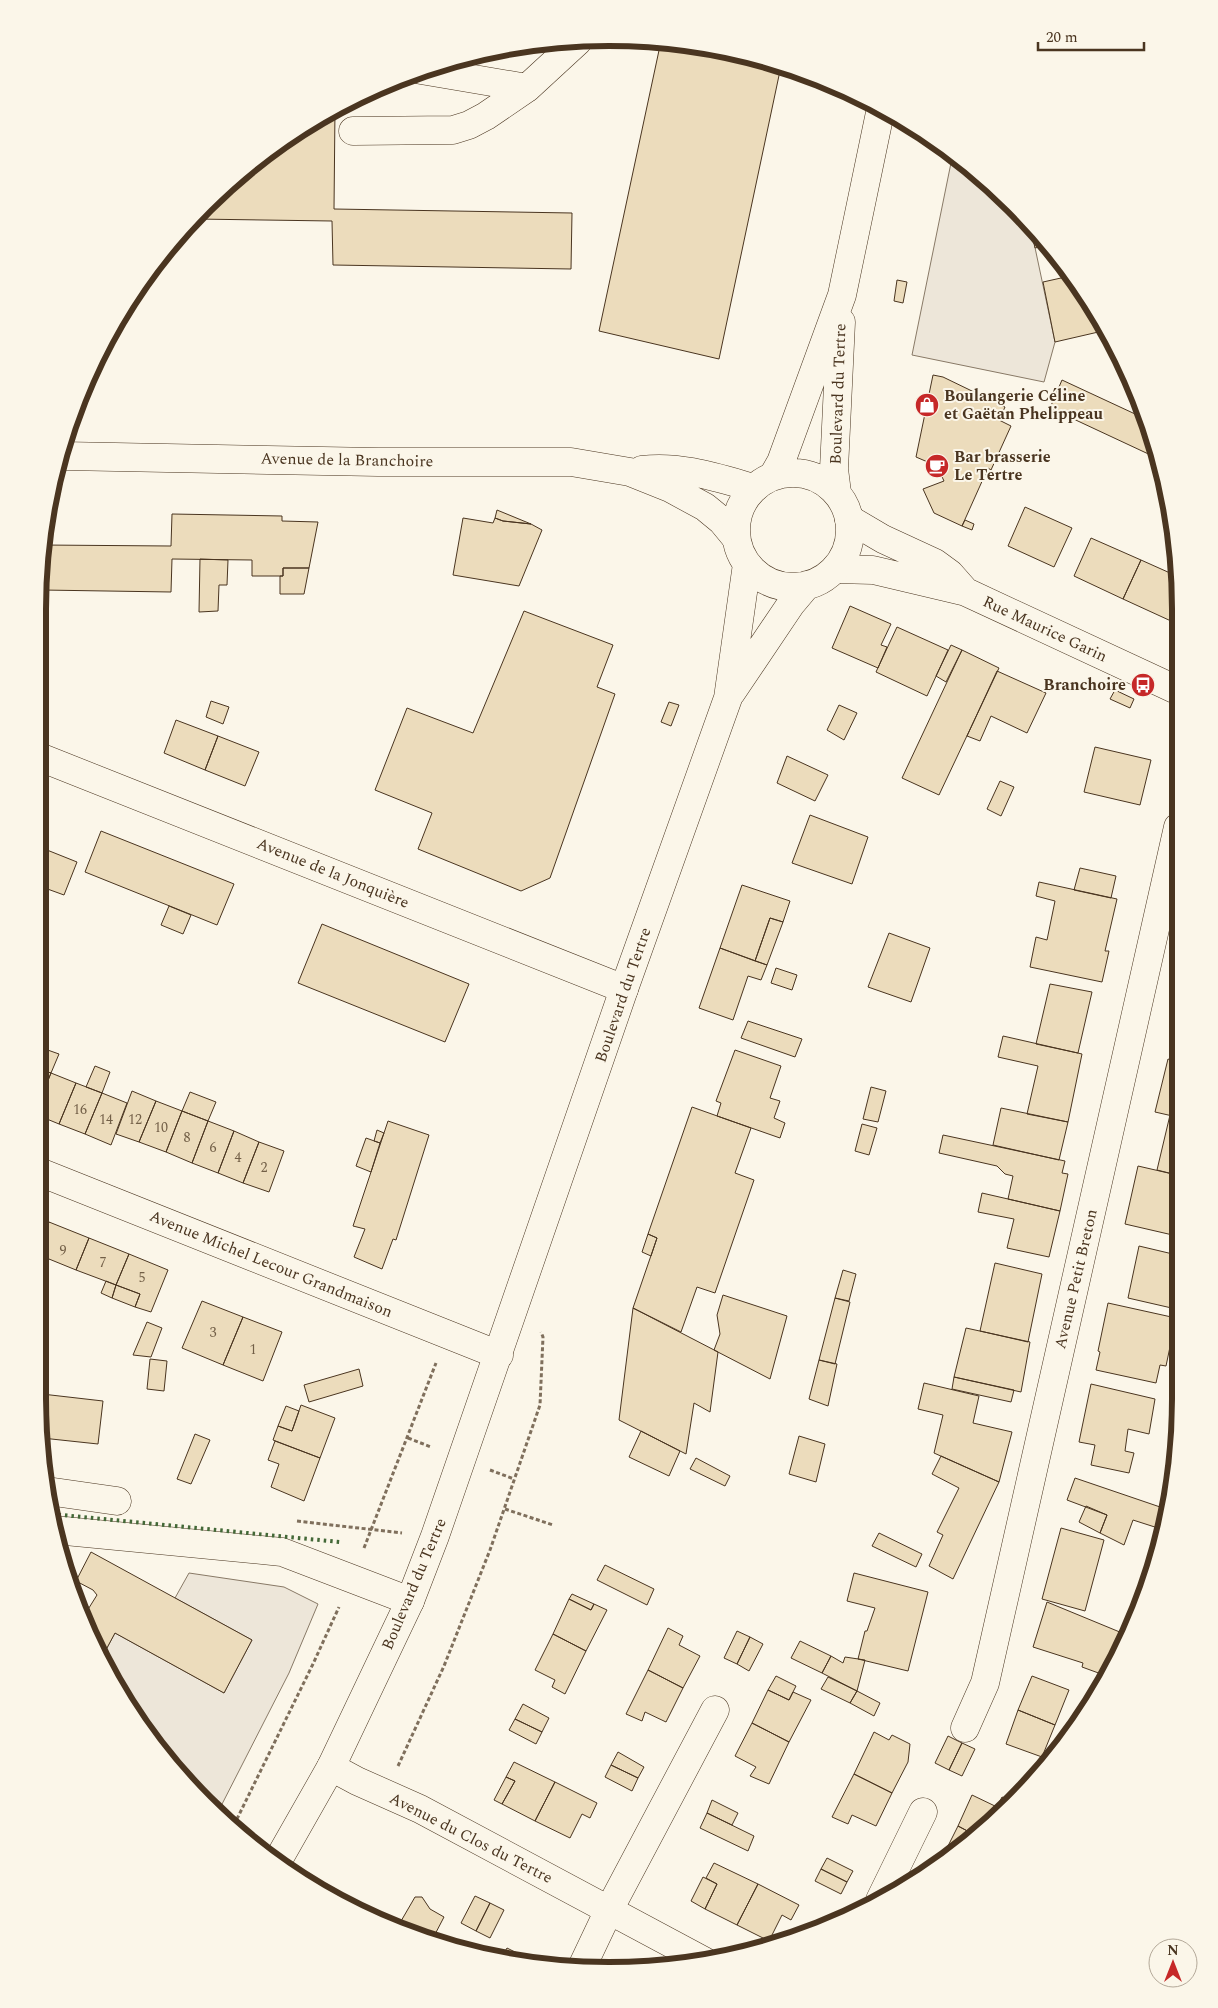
<svg xmlns="http://www.w3.org/2000/svg" width="1218" height="2008" font-family="Spectral,serif">
	<rect width="100%" height="100%" fill="#fbf6e9"/>
	<path fill="#ede6d9" stroke="#887966" d="M953,153L1030,224L1055,342L1044,382L912,355Z
		M189,1573L284,1587L318,1604L289,1673L219,1810L155,1747L101,1659L115,1633L224,1693L252,1640L175,1598Z"/>
	<path fill="#ecdcbc" stroke="#4a3520" d="M661,41L757,57L781,66L719,359L599,331Z
		M335,109L334,209L572,213L571,269L333,265L332,221L195,219L232,180L323,114Z
		M1030,225L1039,232L1048,245L1035,248Z
		M1070,276L1107,330L1055,342L1043,282Z
		M897,280L907,282L903,303L894,301Z
		M933,375L943,377L1005,407L999,420L1011,426L991,470L988,468L962,526L934,513L923,489L944,481L937,466L916,457Z
		M1062,380L1148,420L1157,458L1050,408Z
		M1025,507L1072,528L1054,567L1008,546Z
		M497,510L531,524L503,521L495,518Z
		M172,514L282,516V521L318,522L309,568H283V576H252V560L172,559L171,592L42,590V545L171,546Z
		M463,518L493,523L495,518L503,521L531,524L542,530L519,586L453,575Z
		M965,520L974,524L972,530L962,526Z
		M1091,538L1141,560L1123,599L1074,576Z
		M200,559L228,560L227,585H219L218,611L199,612Z
		M1141,560L1179,577V603L1171,621L1123,599Z
		M283,568H309L304,594H280V576H283Z
		M850,606L891,624L881,645L887,647L878,668L832,648Z
		M524,611L613,645L597,687L615,694L550,878L521,891L418,849L432,813L375,790L407,708L473,733Z
		M897,627L948,650L927,696L876,672Z
		M951,645L962,650L946,682L936,676Z
		M962,650L999,668L939,795L902,778Z
		M997,671L1046,693L1027,733L991,716L980,741L967,736Z
		M1115,690L1134,699L1130,708L1110,699Z
		M211,701L229,707L223,724L206,717Z
		M669,702L679,705L671,726L661,722Z
		M839,705L857,713L844,740L827,730Z
		M176,720L218,736L205,770L164,753Z
		M218,736L259,752L245,786L205,770Z
		M1095,747L1151,760L1140,805L1084,792Z
		M787,756L828,775L815,801L777,783Z
		M1000,781L1014,787L1001,816L987,809Z
		M810,815L868,837L852,884L792,863Z
		M101,831L234,884L217,925L85,872Z
		M42,848L77,862L64,895L42,887Z
		M1080,868L1116,876L1111,898L1074,890Z
		M1039,882L1117,899L1105,951H1109L1102,982L1030,967L1036,937L1047,940L1055,901L1036,896Z
		M742,885L790,901L783,922L770,918L755,961L720,948Z
		M169,906L191,915L183,934L161,925Z
		M770,918L783,922L767,965L755,961Z
		M322,924L469,984L445,1042L298,983Z
		M889,933L930,948L911,1002L868,987Z
		M720,948L767,965L761,980L748,976L733,1020L699,1008Z
		M776,968L797,975L792,990L771,983Z
		M1050,984L1092,992L1078,1053L1036,1044Z
		M1177,1014V1050L1170,1048Z
		M748,1021L802,1039L795,1057L741,1038Z
		M1003,1036L1082,1054L1068,1122L1027,1114L1038,1066L998,1057Z
		M42,1048L59,1054L51,1073L42,1070Z
		M735,1050L781,1066L770,1098L780,1101L774,1118L785,1123L780,1138L717,1116L721,1103L716,1101Z
		M1168,1059L1177,1062V1117L1155,1112Z
		M95,1066L110,1072L102,1093L86,1087Z
		M42,1070L51,1073L42,1095Z
		M51,1073L76,1083L59,1124L42,1117V1095Z
		M76,1083L102,1093L85,1134L59,1124Z
		M871,1087L886,1091L878,1122L863,1119Z
		M132,1091L156,1101L139,1142L116,1134Z
		M190,1092L216,1102L208,1121L182,1111Z
		M102,1093L127,1103L111,1145L85,1134Z
		M156,1101L182,1111L166,1152L139,1142Z
		M692,1107L751,1128L735,1173L754,1180L715,1293L697,1287L681,1332L633,1308L657,1238L648,1234Z
		M1001,1108L1068,1122L1059,1160L993,1145Z
		M182,1111L208,1121L192,1163L166,1152Z
		M1170,1115L1177,1117V1175L1157,1170Z
		M208,1121L234,1131L218,1173L192,1163Z
		M388,1121L429,1135L396,1240L393,1239L382,1269L354,1257L365,1229L353,1226Z
		M862,1124L877,1128L869,1155L855,1151Z
		M377,1130L384,1133L380,1143L374,1141Z
		M234,1131L259,1142L243,1183L218,1173Z
		M943,1135L1065,1161L1062,1173L1068,1174L1060,1211L1008,1199L1013,1176L1005,1174L997,1166L939,1153Z
		M366,1138L380,1143L371,1172L356,1166Z
		M259,1142L284,1151L269,1192L243,1183Z
		M1138,1166L1177,1175V1236L1125,1224Z
		M982,1193L1060,1211L1049,1257L1007,1248L1014,1219L978,1212Z
		M42,1219L49,1222L42,1240Z
		M49,1222L89,1238L76,1270L49,1259L42,1273V1240Z
		M648,1234L657,1238L651,1256L642,1252Z
		M89,1238L129,1254L116,1285L76,1270Z
		M1139,1246L1177,1255L1176,1309L1128,1298Z
		M129,1254L168,1270L151,1312L135,1307L140,1294L116,1285Z
		M995,1263L1042,1274L1028,1342L980,1331Z
		M843,1270L856,1274L849,1301L835,1298Z
		M106,1281L116,1285L112,1298L101,1293Z
		M116,1285L140,1294L135,1307L112,1298Z
		M723,1295L787,1316L770,1379L714,1350L720,1334L717,1315Z
		M835,1298L850,1302L835,1364L819,1360Z
		M202,1301L243,1317L223,1365L182,1348Z
		M1108,1303L1176,1318L1166,1366L1160,1365L1156,1383L1096,1370L1100,1352L1098,1351Z
		M633,1308L718,1352L710,1412L694,1403L686,1454L619,1420Z
		M243,1317L282,1332L263,1381L223,1365Z
		M147,1322L162,1328L151,1357L133,1355Z
		M966,1328L1030,1342L1021,1392L954,1377Z
		M150,1359L167,1361L164,1391L147,1389Z
		M819,1360L837,1364L828,1406L809,1399Z
		M359,1369L363,1386L309,1402L304,1385Z
		M954,1377L1014,1390L1011,1402L952,1389Z
		M924,1383L979,1396L973,1423L1012,1432L999,1482L934,1453L943,1415L918,1409Z
		M1091,1384L1155,1399L1149,1434L1128,1429L1125,1451L1134,1453L1129,1473L1091,1465L1095,1445L1079,1442Z
		M42,1394L103,1401L98,1444L42,1438Z
		M301,1405L335,1418L320,1458L273,1440L278,1426L292,1431Z
		M286,1406L299,1411L292,1431L278,1426Z
		M641,1431L680,1451L669,1476L629,1457Z
		M195,1434L210,1440L191,1484L177,1479Z
		M799,1436L825,1444L816,1482L789,1474Z
		M275,1441L320,1458L304,1501L271,1487L279,1464L268,1460Z
		M941,1456L999,1482L953,1579L929,1566L943,1535L937,1532L959,1488L932,1474Z
		M696,1458L730,1476L725,1486L690,1469Z
		M1075,1478L1166,1509L1161,1529L1133,1520L1124,1545L1100,1533L1107,1515L1067,1500Z
		M1086,1506L1107,1515L1100,1533L1079,1522Z
		M1061,1528L1104,1540L1085,1611L1042,1599Z
		M879,1533L922,1554L916,1567L872,1546Z
		M91,1552L252,1640L224,1693L115,1633L101,1659L74,1598L83,1603L81,1608L87,1611L97,1595L93,1590L76,1581Z
		M605,1565L654,1589L647,1605L597,1580Z
		M854,1573L928,1592L908,1671L858,1659L865,1631H867L875,1608L847,1601Z
		M572,1594L594,1604L591,1610L569,1599Z
		M569,1599L591,1610L594,1604L607,1610L586,1651L553,1634Z
		M1047,1602L1127,1635L1104,1675L1082,1667L1083,1663L1033,1647Z
		M668,1628L683,1636L679,1645L700,1656L683,1688L648,1670Z
		M737,1631L750,1637L737,1664L724,1658Z
		M553,1634L586,1651L565,1694L552,1687L555,1680L535,1670Z
		M750,1637L763,1644L749,1671L737,1664Z
		M800,1641L831,1656L822,1673L791,1658Z
		M831,1656L843,1663L845,1657L865,1660L857,1691L822,1673Z
		M648,1670L683,1688L666,1722L645,1712L642,1721L626,1714Z
		M776,1676L796,1686L789,1700L768,1690Z
		M1032,1676L1069,1690L1055,1725L1018,1710Z
		M828,1677L857,1691L850,1703L821,1689Z
		M768,1690L789,1700L793,1692L811,1700L789,1742L752,1723Z
		M857,1691L880,1703L874,1716L850,1703Z
		M523,1704L549,1718L542,1732L515,1719Z
		M1018,1710L1055,1725L1042,1757L1006,1744Z
		M515,1719L542,1732L536,1744L509,1730Z
		M752,1723L789,1742L769,1784L750,1776L756,1767L735,1756Z
		M874,1732L889,1740L892,1735L910,1744L908,1762L892,1793L854,1774Z
		M948,1736L962,1743L949,1770L935,1763Z
		M962,1743L975,1749L962,1776L949,1770Z
		M618,1752L644,1767L638,1778L611,1765Z
		M514,1762L555,1782L535,1821L502,1804L515,1781L506,1777Z
		M611,1765L638,1778L632,1791L605,1777Z
		M854,1774L892,1793L876,1826L852,1815L848,1824L832,1817Z
		M506,1777L515,1781L502,1804L494,1800Z
		M555,1782L597,1803L590,1818L582,1814L570,1838L535,1821Z
		M972,1795L997,1807L1002,1797L1009,1800L975,1835L958,1826Z
		M712,1800L738,1813L732,1825L707,1813Z
		M707,1813L754,1836L748,1851L700,1828Z
		M958,1826L975,1835L957,1853L944,1861L941,1860Z
		M827,1858L853,1871L847,1882L821,1869Z
		M714,1863L758,1884L737,1925L705,1909L717,1884L706,1878Z
		M821,1869L847,1882L841,1894L815,1881Z
		M703,1877L717,1884L705,1909L691,1901Z
		M758,1884L799,1905L791,1920L782,1915L769,1941L737,1925Z
		M475,1896L490,1903L476,1931L461,1923Z
		M415,1897H422L430,1909L444,1917L431,1942L397,1928Z
		M490,1903L504,1910L490,1938L476,1931Z
		M507,1948L523,1956L519,1962L501,1958Z"/>
	<g fill="none" stroke-linecap="round" stroke-linejoin="round">
		<g stroke="#4a3520" stroke-width="29">
			<path id="minor" d="M421,70L527,88L578,41
				M353,131L453,130L469,125L486,116L527,88
				M64,456L378,462H571L630,472L670,488L705,507L722,521L736,538
				M642,470C680,465 718,478 754,488
				M849,519L883,539L935,563L950,574L965,591
				M835,569L873,570L966,592L1179,691
				M42,758L624,989
				M42,1173L499,1355
				M47,1491L117,1501
				M55,1530L282,1552L410,1601
				M965,1728L985,1683L1178,827
				M331,1767L357,1781L420,1809L704,1961
				M880,1900L923,1812
				M581,1969L609,1910L715,1710"/>
		</g>
		<g stroke="#4a3520" stroke-width="29">
			<path id="major" d="M736 530a57 57 0 1 1 114 0a57 57 0 1 1-114 0Z
				M773,476L781,462L842,295L881,108
				M837,493L834,469L841,322
				M731,693L791,604L807,585
				M277,1862L331,1767L410,1601L435,1536L624,989L728,698L747,564"/>
		</g>
		<path stroke="#7f6f5c" stroke-width="3" stroke-dasharray="4 2.5" stroke-linecap="butt" d="M408,1438L431,1447
			M490,1470L514,1479
			M505,1509L553,1525
			M297,1521L402,1533
			M364,1548L436,1363
			M398,1766L444,1666L490,1550L540,1405L543,1337L541,1332
			M234,1825L313,1664L339,1607"/>
		<use href="#minor" stroke="#fbf6e9" stroke-width="28"/>
		<use href="#major" stroke="#fbf6e9" stroke-width="28"/>
		<path stroke="#436837" stroke-width="4" stroke-dasharray="2.5 4" stroke-linecap="butt" d="M52,1514L340,1542"/>
	</g>
	<defs>
		<g id="shop-disc" transform="scale(1.25)"><circle r="9.5" fill="#c62828" stroke="#fbf6e9"/><path d="M-5-2.5h2.3a2.7 3.5 0 0 1 5.4 0H5L5.5 6h-11ZM-1.5-2.5h3a1.5 2.3 0 0 0-3 0Z" fill="#fff"/></g>
		<g id="cafe-disc" transform="scale(1.25)"><circle r="9.5" fill="#c62828" stroke="#fbf6e9"/><path d="M-5.5-4.5H6V0H3Q3 3.5 0 3.5H-2.5Q-5.5 3.5-5.5 0ZM3-3.2v2h1.7v-2ZM-6 4.5H4V6H-6Z" fill="#fff"/></g>
		<g id="bus-disc" transform="scale(1.25)"><circle r="9.5" fill="#c62828" stroke="#fbf6e9"/><path d="M-5-6H5V4H4V6H2V4H-2V6H-4V4H-5ZM-3.5-4V0h7V-4ZM-3.5 1.2v1.5H-2V1.2ZM2 1.2v1.5H3.5V1.2Z" fill="#fff"/></g>
	</defs>
	<g fill-rule="evenodd">
		<use href="#shop-disc" x="927" y="405"/>
		<use href="#cafe-disc" x="937" y="466"/>
		<use href="#bus-disc" x="1143" y="685"/>
	</g>
	<g text-anchor="middle" dominant-baseline="central" stroke-width="4" stroke-linejoin="round" paint-order="stroke">
		<g font-size="14" fill="#725f47">
			<text x="80" y="1109">16</text>
			<text x="106" y="1119">14</text>
			<text x="135" y="1119">12</text>
			<text x="161" y="1127">10</text>
			<text x="187" y="1137">8</text>
			<text x="213" y="1147">6</text>
			<text x="238" y="1157">4</text>
			<text x="264" y="1167">2</text>
			<text x="63" y="1250">9</text>
			<text x="103" y="1262">7</text>
			<text x="142" y="1277">5</text>
			<text x="213" y="1332">3</text>
			<text x="253" y="1349">1</text>
		</g>
		<g font-size="16" fill="#4a3520" stroke="#fbf6e9">
			<text transform="translate(838 394) rotate(-88)">Boulevard du Tertre</text>
			<text transform="translate(347 460) rotate(1)">Avenue de la Branchoire</text>
			<text transform="translate(1045 629) rotate(25)">Rue Maurice Garin</text>
			<text transform="translate(333 873) rotate(22)">Avenue de la Jonquière</text>
			<text transform="translate(623 995) rotate(-71)">Boulevard du Tertre</text>
			<text transform="translate(271 1264) rotate(22)">Avenue Michel Lecour Grandmaison</text>
			<text transform="translate(1076 1279) rotate(-77)">Avenue Petit Breton</text>
			<text transform="translate(414 1584) rotate(-67)">Boulevard du Tertre</text>
			<text transform="translate(471 1838) rotate(27)">Avenue du Clos du Tertre</text>
		</g>
		<g font-size="16" font-weight="bold" fill="#4a3520" stroke="#fbf6e9" text-anchor="start">
			<text x="944" y="396">Boulangerie Céline<tspan x="944" dy="18">et Gaëtan Phelippeau</tspan></text>
			<text x="954" y="457">Bar brasserie<tspan x="954" dy="18">Le Tertre</tspan></text>
			<text x="1126" y="685" text-anchor="end">Branchoire</text>
		</g>
	</g>
	<path d="M0 0H1218V2008H0ZM609 46H609A563 563 0 0 1 1172 609V1399A563 563 0 0 1 609 1962H609A563 563 0 0 1 46 1399V609A563 563 0 0 1 609 46Z" fill="#fbf6e9" fill-rule="evenodd"/>
	<path fill="none" stroke="#4a3520" stroke-width="6" d="M609 46H609A563 563 0 0 1 1172 609V1399A563 563 0 0 1 609 1962H609A563 563 0 0 1 46 1399V609A563 563 0 0 1 609 46Z"/>
	<g transform="translate(1173 1963)"><circle r="24" fill="#fbf6e9" stroke="#b4a999"/>
	<path d="M0-4L9 19L0 12L-9 19Z" fill="#c62828"/>
	<text y="-8" font-size="14" font-weight="bold" text-anchor="middle" fill="#4a3520">N</text>
	</g>
	<path d="M1038 42v8h106v-8" fill="none" stroke="#4a3520" stroke-width="2.5"/>
	<text x="1046" y="42" font-size="15" fill="#4a3520" stroke="#fbf6e9" stroke-width="4" paint-order="stroke">20 m</text>
</svg>
